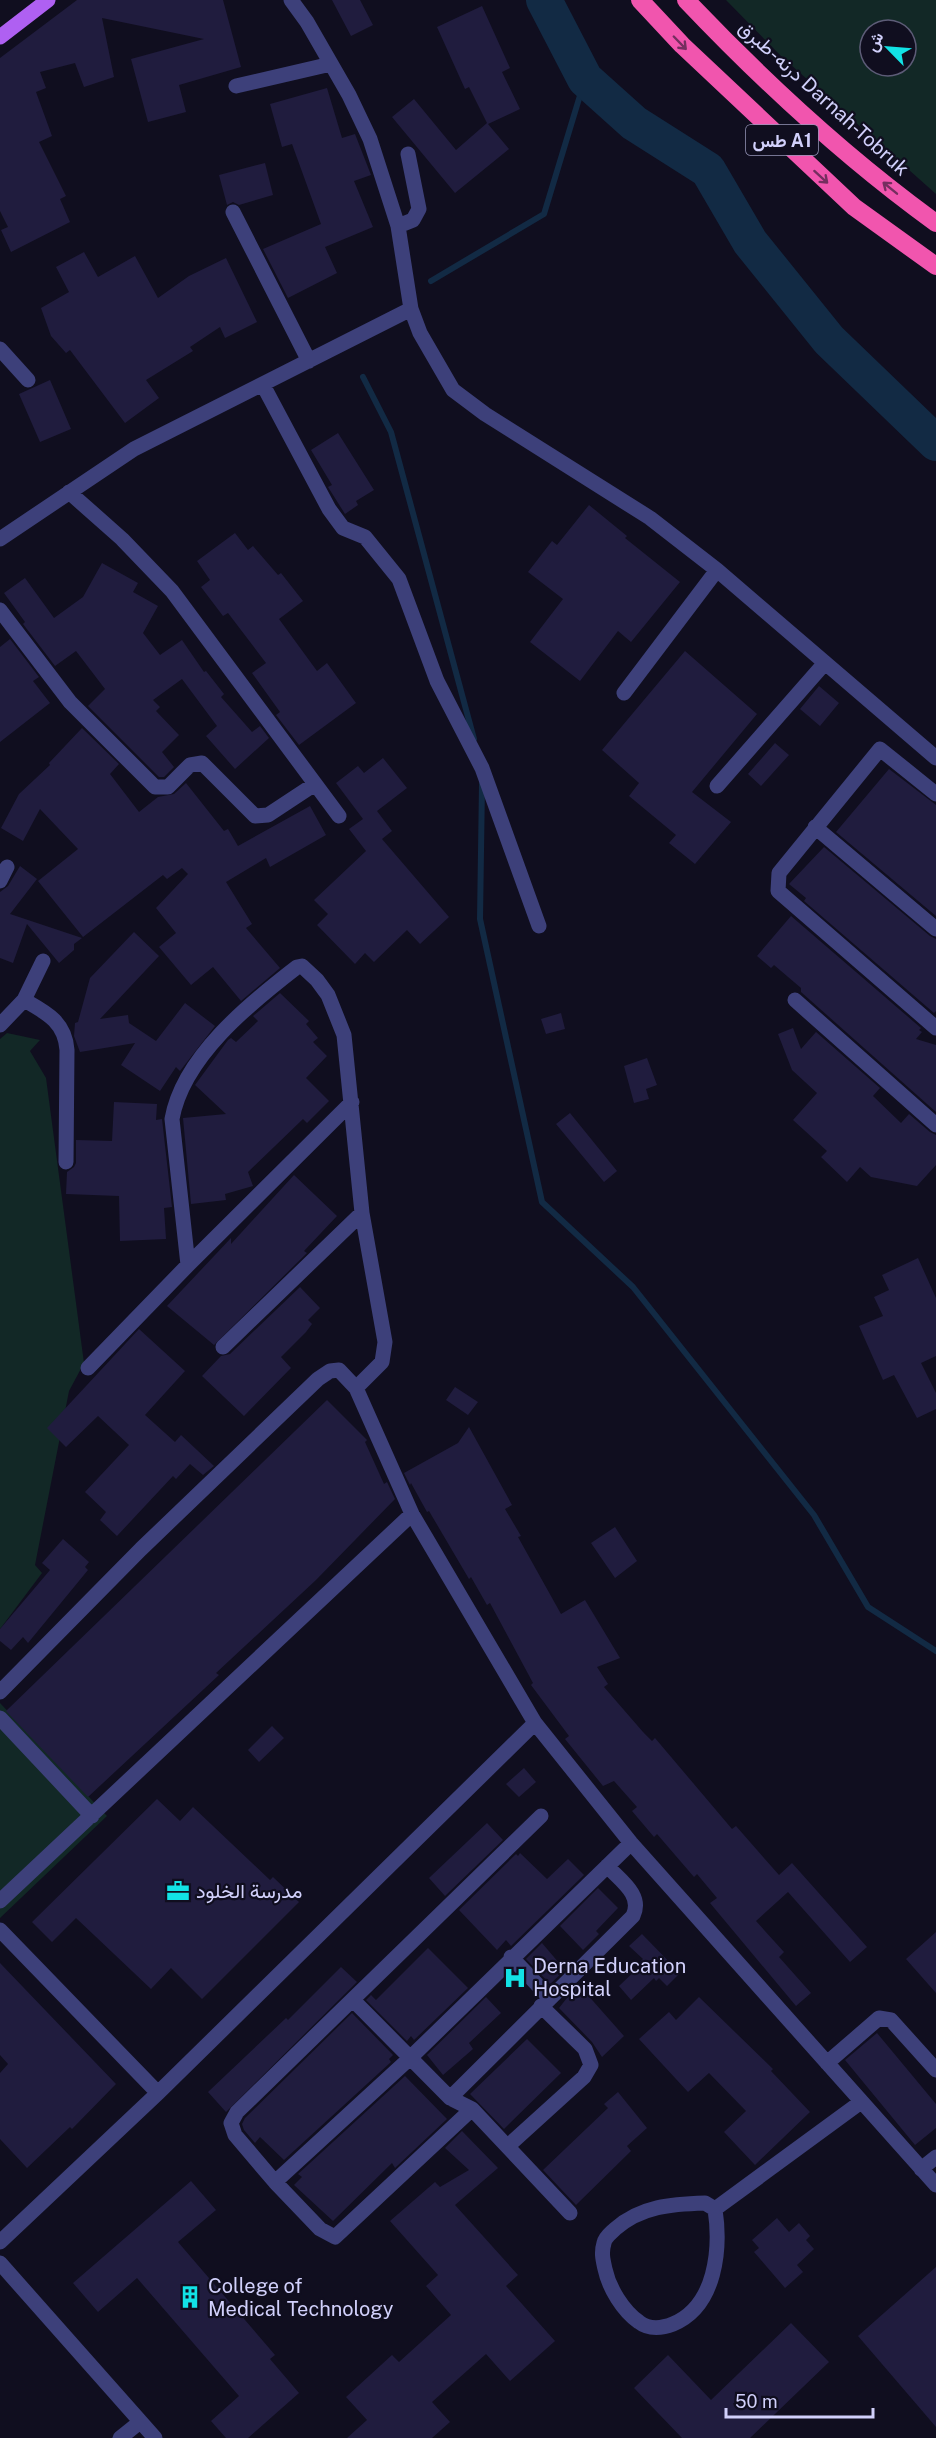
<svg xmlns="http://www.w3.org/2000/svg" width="936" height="2438" font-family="'Public Sans',Vazirmatn,sans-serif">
	<rect width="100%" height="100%" fill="#100e1f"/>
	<path fill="#122826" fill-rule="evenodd" d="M726,0H936V194L781,56ZM870,30H906V66H870Z
		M7,1033L40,1040L30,1051L46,1078L84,1363L69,1391L35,1565L42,1573L0,1629V1039Z
		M0,1703L107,1816L0,1918Z"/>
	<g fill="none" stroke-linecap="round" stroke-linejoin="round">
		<path stroke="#122a44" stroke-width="6" d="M431,281L544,214L585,79
			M363,377L391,432L474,739
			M482,784L480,919L542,1202L633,1287L814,1515L868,1607L936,1651"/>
		<path stroke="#122a44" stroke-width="36" d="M544,0L585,79L634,123L708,170L750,242L829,340L936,443"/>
	</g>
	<path fill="#201c3e" d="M77,0H223L241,67L179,85L186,112L148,122L131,59L204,39L102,18L114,77L84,87L75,63L40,72L46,88L36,92L52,136L39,142L66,196L60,199L70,222L11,252L1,230L8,227L0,211V58Z
		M332,0H360L373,25L351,36Z
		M482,6L510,68L502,72L520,109L488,124L509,149L455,193L392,117L414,99L456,150L487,123L469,87L465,89L437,27Z
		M327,88L342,138L355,134L371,175L354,181L373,227L325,247L337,273L288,298L263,249L321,224L292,144L282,147L270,104Z
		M265,163L273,195L239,205L233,202L227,205L219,175Z
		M84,252L98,277L135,256L158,298L189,276L226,258L257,322L225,338L220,327L190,347L193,351L146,380L159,398L125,423L70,350L66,353L51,336L41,308L69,292L56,267Z
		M50,380L71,429L40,442L19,394Z
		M338,433L374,490L356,501L358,505L345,514L328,487L332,485L311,450Z
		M589,505L627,536L625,538L680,582L631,642L618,631L580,681L530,642L563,599L528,572L552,541L557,545Z
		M235,533L248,550L253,546L278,575L281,573L303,601L279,619L317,671L327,663L356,703L299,745L276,715L280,712L252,673L266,663L228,613L223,616L201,587L210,580L197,561Z
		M102,563L138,583L133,592L158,606L143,633L160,655L182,640L204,672L206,671L224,694L221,697L252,732L260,726L269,738L235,769L206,736L217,726L182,679L153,700L160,707L156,711L179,735L162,752L174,767L164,777H159L88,706L105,689L76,651L55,666L23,624L25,622L4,593L25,578L54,618L83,597Z
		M10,639L39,677L33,681L50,703L0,742V647Z
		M685,651L757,714L692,792L731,822L695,864L669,843L676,835L629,796L639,783L602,750Z
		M819,686L839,703L820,726L800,709Z
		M82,728L119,764L110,774L139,812L158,797L174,794L186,783L224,831L228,829L238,846L310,806L326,835L270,867L266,858L226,882L252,924L246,928L280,968L241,1001L213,967L191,985L159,947L176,933L156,908L188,874L182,868L167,879L163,875L83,937L38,881L78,849L40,809L23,841L1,828L19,794L50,765L49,763Z
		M775,743L789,755L761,786L748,774Z
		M383,758L407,788L377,811L392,831L382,839L449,917L420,944L407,930L374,962L365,953L355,964L317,925L328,914L314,900L366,851L349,829L363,819L336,783L358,766L364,773Z
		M889,769L936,805V916L836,832Z
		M824,847L930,936L936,939V1011L934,1013L804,901L806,898L789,884Z
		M20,866L37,879L10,914L82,938L74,944V950L59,963L27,924L13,963L0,958V892L8,886Z
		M791,916L921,1028L919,1030L922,1032L916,1039L936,1045V1112L801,992V988L774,965L771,968L757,956Z
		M134,932L159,956L100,1019L128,1015L129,1023L156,1041L185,1003L215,1026L180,1071L176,1067L160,1091L121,1065L135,1043L80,1052L74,1036L75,1023L78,1022L90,978Z
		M280,993L309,1021L306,1024L318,1038L313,1042L327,1056L306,1078L329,1101L307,1123L303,1119L248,1172L253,1186L225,1194L226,1200L191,1204L183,1118L226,1114L195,1085L228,1040L231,1038L236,1042L258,1021L253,1016Z
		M561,1013L565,1029L546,1034L541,1019Z
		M793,1028L801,1049L816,1032L880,1088L873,1096L901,1123L909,1114L930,1132L936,1135V1165L917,1186L871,1177L860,1167L847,1182L821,1157L827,1151L793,1120L817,1093L792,1070L778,1034Z
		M647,1058L657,1085L646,1089L649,1099L634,1103L624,1066Z
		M114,1102L157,1104L156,1120L162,1119L172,1207L164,1208L166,1239L120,1241L119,1196L66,1194L67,1172L74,1167L76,1163V1140L112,1141Z
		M570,1113L617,1171L604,1182L556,1124Z
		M294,1175L337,1216L304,1251L307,1253L214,1345L167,1306L231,1238V1244Z
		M918,1258L936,1298V1356L921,1363L936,1393V1409L917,1418L894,1375L883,1380L859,1326L883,1316L874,1297L889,1290L882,1275Z
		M300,1287L320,1308L308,1320L312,1324L306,1332L281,1357L291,1368L244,1416L202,1376L221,1356L230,1354Z
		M139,1329L185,1371L145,1415L175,1442L181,1435L214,1466L203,1475L190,1464L176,1479L173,1476L117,1536L100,1520L106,1512L85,1492L129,1445L98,1416L66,1447L47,1428Z
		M455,1387L478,1402L468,1415L446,1400Z
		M327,1400L367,1440L365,1442L384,1484L387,1482L395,1499L316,1580L216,1673L219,1675L88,1797L6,1711Z
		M469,1427L512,1505L505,1509L521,1536L518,1537L561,1614L585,1600L620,1658L597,1667L608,1684L604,1687L643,1732L652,1741L655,1738L732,1829L736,1826L779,1875L792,1863L867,1947L850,1962L788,1892L756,1921L784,1952L779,1957L811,1993L796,2006L710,1903L717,1898L697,1874L694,1877L657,1834L654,1837L632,1811L637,1807L614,1781L603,1786L565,1739L569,1736L531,1685L533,1683L490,1603L487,1605L471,1577L469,1579L429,1511L427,1512L411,1483L410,1485L404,1473L458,1443Z
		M615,1527L637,1561L615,1578L591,1543Z
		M63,1539L89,1562L85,1567L88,1570L28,1643L23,1637L11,1650L0,1641V1629L50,1570L42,1563Z
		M272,1726L284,1738L259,1762L248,1750Z
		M524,1768L536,1782L519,1797L506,1784Z
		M157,1799L180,1821L193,1807L270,1880L273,1877L299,1902L202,1999L171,1968L151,1989L76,1918L52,1942L32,1922Z
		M487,1823L503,1840L445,1896L429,1878Z
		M520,1853L547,1879L568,1859L584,1875L511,1946L506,1940L497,1950L459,1910L516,1854L518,1856Z
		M598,1888L618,1908L596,1931L599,1934L583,1950L560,1926Z
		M936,1932V1993L906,1959Z
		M642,1934L680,1973L667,1986L659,1978L656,1981L654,1978L631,2000L619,1986L641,1965L639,1963L643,1959L629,1946Z
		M542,1943L565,1970L550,1984L526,1959Z
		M428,1948L468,1988L414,2040L411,2036L407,2041L366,2000L371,1995L376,2000Z
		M0,1963L116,2084L72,2129L70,2127L27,2168L0,2139V2073L8,2064L0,2055Z
		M341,1967L357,1982L226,2112L208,2092L286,2018L288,2020Z
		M578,1984L624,2036L602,2057L592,2042L559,2008Z
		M486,1997L501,2013L469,2043L473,2049L443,2075L427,2055Z
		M699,1997L773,2069L771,2071L810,2112L755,2165L724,2132L746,2111L709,2073L688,2092L639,2039L669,2012L676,2020Z
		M352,2013L393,2055L389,2059L391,2062L284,2160L260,2137L255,2143L244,2130L242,2124L245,2118Z
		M877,2033L936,2104V2128L915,2145L845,2060Z
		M527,2039L561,2073L504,2129L470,2094Z
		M405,2076L447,2119L395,2168L392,2163L333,2221L294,2185L302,2177L298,2174Z
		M618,2092L647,2128L627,2146L631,2151L576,2205L543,2170L608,2108L604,2104Z
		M462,2131L498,2168L455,2205L518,2275L506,2286L555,2341L510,2381L486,2354L432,2402L450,2422L432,2438H347L367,2420L346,2397L392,2355L399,2362L451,2315L426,2286L438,2275L390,2221L435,2182L440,2187L469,2170L445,2148Z
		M191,2181L216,2210L178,2242L275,2355L270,2359L299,2393L248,2438H226L211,2421L239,2396L137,2278L98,2312L73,2283Z
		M777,2218L789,2232L799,2223L810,2236L806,2240L814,2249L797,2265L803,2272L785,2288L754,2252L759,2248L752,2240Z
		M936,2267V2427L858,2336Z
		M791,2323L829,2362L750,2438H682L634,2388L668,2355L711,2400Z"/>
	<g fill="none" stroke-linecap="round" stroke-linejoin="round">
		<path stroke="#3d407a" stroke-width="15" d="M291,0L307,22L349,95L370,139L398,226L411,309L420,333L453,390L485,414L650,518L717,570L936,758
			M236,86L331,64
			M233,212L309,361
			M398,226L413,220L419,209L408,154
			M0,349L28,380
			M263,385L329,509L343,528L365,537L399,579L437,681L482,768L539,926
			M69,492L122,539L172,591L339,816
			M0,539L134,449L411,309
			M0,610L70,702L155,787H168L190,765L202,763L255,816L268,815L315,784
			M624,693L717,570
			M717,786L824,664
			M936,794L880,749L779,873L778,891L936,1028
			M815,827L936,929
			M0,881L7,867
			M24,1000C47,1013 65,1022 67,1050L66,1162
			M795,1000L936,1125
			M0,1025L24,1000L43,961
			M223,1347L362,1213
			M88,1368L188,1265L352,1102
			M356,1388L412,1514L535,1723L631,1843L936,2185
			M0,1692L141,1549L318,1379L330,1371L339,1370L356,1388L382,1362L385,1342L362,1213L344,1035L328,995L317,980L302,966L297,967C249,1004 183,1057 172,1119L188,1265
			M0,1718L92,1816
			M541,1816L237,2112L231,2123L235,2135L275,2182L409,2059L631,1843
			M0,1901L412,1514
			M0,1930L158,2093
			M511,1957L550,1998
			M353,2000L450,2098L472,2109L570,2213
			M827,2063L879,2018L891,2020L936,2070
			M450,2098L633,1916C643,1895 621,1881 607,1866
			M508,2146L584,2077L591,2065L585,2049L541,2006
			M921,2169L936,2157
			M275,2182L320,2229L335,2237L472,2109
			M705,2203L715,2209C721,2249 716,2306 673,2324C663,2328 649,2330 639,2322C623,2311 609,2288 605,2269C603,2260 601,2253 604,2243C605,2237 611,2233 615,2229C641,2206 672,2204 705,2203Z
			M715,2209L861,2102
			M0,2242L158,2093L535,1723
			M0,2263L155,2438
			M120,2438L140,2422"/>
		<path stroke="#af60f2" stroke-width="15" d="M0,37L48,0"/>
		<path stroke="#f155ae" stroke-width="18" d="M640,0L682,45L854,207L936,266
			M686,0C762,80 846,158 936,223"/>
	</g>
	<defs><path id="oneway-shaft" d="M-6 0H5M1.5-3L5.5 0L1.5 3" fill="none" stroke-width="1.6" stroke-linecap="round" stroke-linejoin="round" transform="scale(1.5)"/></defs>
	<g stroke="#752e5f">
		<use href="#oneway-shaft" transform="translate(680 43) rotate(46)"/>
		<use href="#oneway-shaft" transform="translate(821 177) rotate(42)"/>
		<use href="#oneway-shaft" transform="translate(890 188) rotate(-141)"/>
	</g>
	<defs>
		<g id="office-bare" transform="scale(1.8)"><path d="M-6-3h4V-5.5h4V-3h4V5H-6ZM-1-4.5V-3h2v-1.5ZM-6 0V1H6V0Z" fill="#12e2e5" stroke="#100e1f" stroke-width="2.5" paint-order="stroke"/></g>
		<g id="hospital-bare" transform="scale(1.8)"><path d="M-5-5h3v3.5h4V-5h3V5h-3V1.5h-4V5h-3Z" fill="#12e2e5" stroke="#100e1f" stroke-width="2.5" paint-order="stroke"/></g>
		<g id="building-bare" transform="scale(1.8)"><path d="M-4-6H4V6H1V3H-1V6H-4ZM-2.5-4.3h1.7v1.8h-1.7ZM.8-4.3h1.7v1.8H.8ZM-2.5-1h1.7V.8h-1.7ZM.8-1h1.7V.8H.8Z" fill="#12e2e5" stroke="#100e1f" stroke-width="2.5" paint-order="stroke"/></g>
	</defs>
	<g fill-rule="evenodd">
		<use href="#office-bare" x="178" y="1891"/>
		<use href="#hospital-bare" x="515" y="1978"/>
		<use href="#building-bare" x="190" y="2297"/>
	</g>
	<g text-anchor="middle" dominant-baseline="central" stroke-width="4.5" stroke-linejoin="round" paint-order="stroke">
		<rect fill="#100e1f" stroke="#9796b9" stroke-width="1.5" x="746" y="125" width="72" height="30" rx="4.5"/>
		<g font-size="18" font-weight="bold" fill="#d1d0fb">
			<text x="782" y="140">طس A1</text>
		</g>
		<g font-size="20" fill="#d1d0fb" stroke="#100e1f">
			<text transform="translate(824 98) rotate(42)">درنه-طبرق Darnah-Tobruk</text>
		</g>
		<g font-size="20" fill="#d1d0fb" stroke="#100e1f" text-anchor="start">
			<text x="196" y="1891">مدرسة الخلود</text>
			<text x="533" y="1966">Derna Education<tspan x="533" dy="23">Hospital</tspan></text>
			<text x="208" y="2286">College of<tspan x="208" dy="23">Medical Technology</tspan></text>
		</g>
	</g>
	<g transform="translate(888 48) rotate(295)"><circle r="28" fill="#100e1f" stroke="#5d5c77" stroke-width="1.5"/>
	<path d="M0-4.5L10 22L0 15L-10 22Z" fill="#12e2e5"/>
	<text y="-9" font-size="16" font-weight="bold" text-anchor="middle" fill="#d1d0fb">ش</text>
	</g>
	<path d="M726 2408v9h147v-9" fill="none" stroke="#d1d0fb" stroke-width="3"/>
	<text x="735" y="2408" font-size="18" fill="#d1d0fb" stroke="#100e1f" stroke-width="4.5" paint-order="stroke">50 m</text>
</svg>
